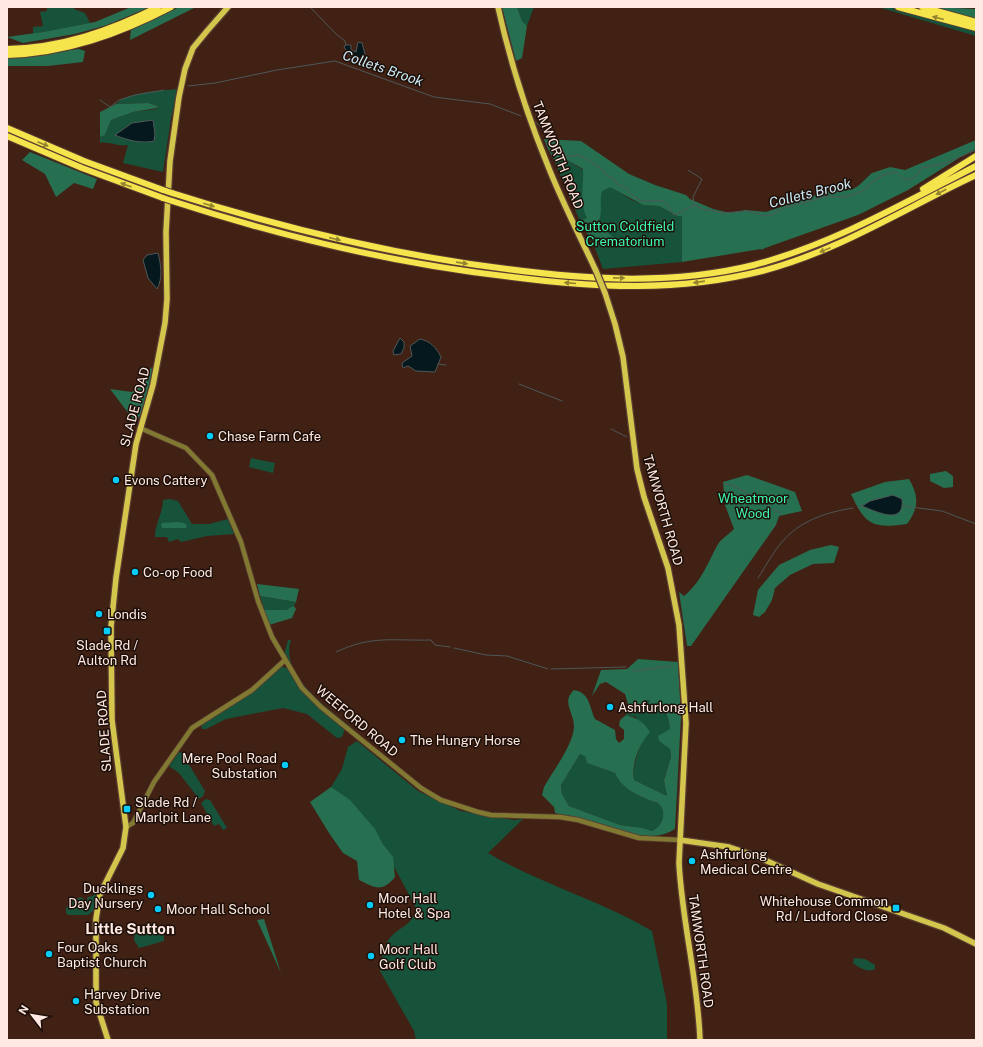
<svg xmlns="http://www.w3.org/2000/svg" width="983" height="1047" font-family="'Public Sans',sans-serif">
	<rect width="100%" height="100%" fill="#402114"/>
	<path fill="#17533b" d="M47,7H74V9L85,13L90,23L33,34V27L43,26L40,12L47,11Z
		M517,7H534L527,26L522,21Z
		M878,7H892L976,30V36Z
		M178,89L171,118L163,172L123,163L128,145C118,147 110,141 100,143V137L105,135L111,120L133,112L157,109L158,106L148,103L116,104C126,92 162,91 178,89Z
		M554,160H567L632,200L643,205L659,206L676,216H682V262L603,269L593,243L580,221Z
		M251,458L275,463L273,473L249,467Z
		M170,499L178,501L192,524H209L228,519L234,534L207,536L181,542L178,539L169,542L167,537H155C155,523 163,513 163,500Z
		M260,596L296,602C291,614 275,610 264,610Z
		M288,640H291C278,678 335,712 359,734L315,699L301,684L284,655Z
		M280,666L287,668L304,692L345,729L342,737L337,738L307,714L283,708L226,719L206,729H202L201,724L247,696Z
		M645,700H650L648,706L658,702C666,708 669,719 670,729L659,741L670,749L671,757L664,779L667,796L634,780C632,767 638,750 644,738L636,717L626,715V711L631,706H639Z
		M357,741L418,791L461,811L514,820L523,819L488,853C540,884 600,900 652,931L667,1004V1040H416L414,1031L380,971C382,960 382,946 390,938C402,924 411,928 416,908L391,861L331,787L342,769L348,747Z
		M179,752L182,753L205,791L203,796L199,799L179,773L169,766Z
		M580,754L585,755L587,763L615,773C621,788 635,794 649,800C651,801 656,802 658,803C668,812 662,827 652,831L643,828L620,825L569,806L562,794L561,785Z
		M206,799L210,800L227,828L223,830L219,824L214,826L201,803Z
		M97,893L93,911L88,915H68L66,913V908L73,901L81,897L86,901L88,897L93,896L94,894Z
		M155,923L164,930V941L139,948L134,940L135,931Z
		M854,958L865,959L875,965V969C868,973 859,968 853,963Z"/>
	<path fill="#276f51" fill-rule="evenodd" d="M131,7H150L107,25L75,34L23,43L7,37L43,32L95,22Z
		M179,7H196L130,40L131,30Z
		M502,7H517L522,21L527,26L522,58L516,61Z
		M935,7L976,9V19Z
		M79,49L85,51L83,62L48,66H7V57Z
		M148,103L158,106L157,108L133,112L111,120L105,135L100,137V112L116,104Z
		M544,139L581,141L629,174L655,185L686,195L690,199L713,209L730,213L745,210L766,212L828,191L853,189L858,186L872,173L890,167L905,170L976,140V149L956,159L959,158L908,190L858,215L765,248L762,250L761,249L682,262V216H677L659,206L643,205L610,187L602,191C599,201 603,211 599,220L605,230L615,239V243H593L580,221L587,218C579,202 584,186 583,169L567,160H554L547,147Z
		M30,152L97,179L93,189L74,183L56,197L45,174L22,160Z
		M151,367L153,372L140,416L136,420L132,418L110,389L132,392L143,383Z
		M946,471L953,476V487L944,488L930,481V474Z
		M747,475L795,492L802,511L779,516L776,525L691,646H687L679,592L684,596C702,581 707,564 718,544C721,539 729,534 734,529L725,505L723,482Z
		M909,479C919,496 919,508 907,524C873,529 865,525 851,494L885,482Z
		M177,522L184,523L187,525L186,528H162L161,525L162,523Z
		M831,545L839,547L834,563L813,564L790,575L775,588L772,600L765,612L759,617L753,615L758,590L779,565L810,550Z
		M257,584L299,589L296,602L260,596Z
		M294,606L296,609L292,618L269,625L264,610H286Z
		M638,659L678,662L681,717L675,829C647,847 608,826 579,818C571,815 563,815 555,813L554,807L542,795L544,787C553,771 573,745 574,727C574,712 561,702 574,690C590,693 589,706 595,719L615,730L616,739L619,743L624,739V730L619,726L620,720L626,715C637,718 644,722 650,732C639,744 631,764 634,780L667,796L664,780L671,757L670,749L659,741L658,736L670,729C669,719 666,708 658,702L654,707L648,706L650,700H645L639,706H631L628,704L625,694L606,682L600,684L592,696L601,670L627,669ZM580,754L585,756L587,763L615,773C621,788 635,794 649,800C651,801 656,802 658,803C668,812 662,827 652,831L643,828L620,825L569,806L562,794L561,785Z
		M331,787L350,800L375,829L382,843L393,857L395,877C381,893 376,888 359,880L357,861L343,853L329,833L310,802Z
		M264,919L281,973L257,920Z"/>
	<path fill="#04181e" stroke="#4f5758" d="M358,42L362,43L365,54L363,58L355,59L350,56L344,47L346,45H351V50L356,52Z
		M153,120L155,134L154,141C142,144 126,140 115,135L132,123Z
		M158,253C161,265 163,278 157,289L148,278L143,260L147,255Z
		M400,338L404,342V348L401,354L394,355L393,351Z
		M420,339C430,341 436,347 441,357L435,372L416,371L408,366L403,368L402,363L412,356L410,346Z
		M893,495L902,499C905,526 877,512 862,506L870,501Z"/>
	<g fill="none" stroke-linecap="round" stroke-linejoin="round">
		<path stroke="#4f5758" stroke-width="1" d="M310,7L336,34L345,41L346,45
			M355,63L356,59
			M188,86L215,83L277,70L335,61L434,97L490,104L521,116
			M100,100L110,107L119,100L135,95L164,90
			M533,120L546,131L549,140L562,149L567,157L579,155L585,158L603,170L606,175L614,179L618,185C628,186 631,197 640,200C647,203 655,199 662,201C668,203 671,211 674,215L695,205L704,210H710L722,213L748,211L765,216L771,215L784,208L829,196L842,197L856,194L865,189L872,182L883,175L896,172L903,179C913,181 916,177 922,168L946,163L976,150
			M688,170L702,179L693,197L694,204
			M438,364L446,365
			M519,384L562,401
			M611,429L627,437
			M724,484L732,485L768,505
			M903,506L942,511L976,524
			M858,507L862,506
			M773,509L781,513
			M758,578C766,566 773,552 782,542C799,521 827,512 853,508
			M454,648L486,655L507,656L548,669
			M336,652C372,635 393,641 431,640L435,645L450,647
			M551,669L626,667
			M633,671L673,666"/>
		<g stroke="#5b3d31" stroke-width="6">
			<path id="minor" d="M140,428L186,448L212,475L241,542L258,601L272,637L302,688L321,707L421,788L441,800L478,812L491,815L560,817L578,820L639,838L680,840
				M126,827L133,823L154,782L192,728L252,690L285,660"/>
		</g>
		<g stroke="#5b3d31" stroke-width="8">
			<path id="major" d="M498,7C510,61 527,115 548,166C562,202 580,236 596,271
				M605,293L615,324L623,357L637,469L644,497L668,568L679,625L686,723L679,863C682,922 698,980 700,1040
				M680,840L729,847L756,856L818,884L944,928L976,944
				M108,1040L96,1002V919L100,894L123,848L126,827L112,720L111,627L116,578L136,444L153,385L165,323L167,299L166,232L170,161L179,97L185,69L193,48L207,31L228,7"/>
		</g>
		<g stroke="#5b3d31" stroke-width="8">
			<path id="highway" d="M898,7L976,28
				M922,7L976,22
				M7,49C61,48 110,31 158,7
				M7,55C66,53 119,34 171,7
				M7,128L84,161L163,190
				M7,136L82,168L163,198
				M923,189L976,156
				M172,193C282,228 393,255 507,269C589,280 673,285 754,265C833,244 904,203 976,166
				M172,201C283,237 396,264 512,277C597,288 678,292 762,271C839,251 905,208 976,175"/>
		</g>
		<use href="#minor" stroke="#817831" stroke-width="4.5"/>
		<use href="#major" stroke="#d4c54d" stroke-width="5.5"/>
		<use href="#highway" stroke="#f6e44d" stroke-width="6"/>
		<g stroke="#5b3d31" stroke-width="8" stroke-linecap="butt">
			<path id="major-bridge" d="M596,271L605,293"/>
		</g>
		<g stroke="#5b3d31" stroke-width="8" stroke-linecap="butt">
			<path id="highway-bridge" d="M163,190L172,193
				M163,198L172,201"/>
		</g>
		<use href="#major-bridge" stroke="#d4c54d" stroke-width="5.5"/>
		<use href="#highway-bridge" stroke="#f6e44d" stroke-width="6"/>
	</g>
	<defs><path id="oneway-solid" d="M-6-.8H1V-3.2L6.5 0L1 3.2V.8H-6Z"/></defs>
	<g fill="#94842e">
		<use href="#oneway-solid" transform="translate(938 18) rotate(-165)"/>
		<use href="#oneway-solid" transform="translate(43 144) rotate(23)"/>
		<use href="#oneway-solid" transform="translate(126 185) rotate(-160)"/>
		<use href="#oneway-solid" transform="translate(941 192) rotate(152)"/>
		<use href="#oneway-solid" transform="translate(209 205) rotate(18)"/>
		<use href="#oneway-solid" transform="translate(335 239) rotate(13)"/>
		<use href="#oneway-solid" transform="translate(825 250) rotate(158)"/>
		<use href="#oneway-solid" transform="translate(462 263) rotate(8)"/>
		<use href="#oneway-solid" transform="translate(619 278) rotate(1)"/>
		<use href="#oneway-solid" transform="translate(699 282) rotate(172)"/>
		<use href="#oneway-solid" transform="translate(570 283) rotate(-175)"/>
	</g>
	<g fill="#05cbf9" stroke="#1d0f09" stroke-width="1.5">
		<circle cx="210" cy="436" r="4"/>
		<circle cx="116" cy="480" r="4"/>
		<circle cx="135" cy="572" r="4"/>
		<circle cx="99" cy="614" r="4"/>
		<rect x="103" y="627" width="8" height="8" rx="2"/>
		<circle cx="610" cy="707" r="4"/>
		<circle cx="402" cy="740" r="4"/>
		<circle cx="285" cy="765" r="4"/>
		<rect x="123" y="805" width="8" height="8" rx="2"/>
		<circle cx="692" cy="861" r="4"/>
		<circle cx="151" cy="895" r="4"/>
		<circle cx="370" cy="905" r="4"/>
		<rect x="892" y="904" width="8" height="8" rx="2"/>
		<circle cx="158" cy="909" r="4"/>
		<circle cx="49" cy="954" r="4"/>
		<circle cx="371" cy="956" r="4"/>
		<circle cx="76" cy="1001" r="4"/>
	</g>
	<g text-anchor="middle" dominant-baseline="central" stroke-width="3" stroke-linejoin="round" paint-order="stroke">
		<g font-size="13" fill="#ffe9e1" stroke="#1d0f09">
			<text transform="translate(558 155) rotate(68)">TAMWORTH ROAD</text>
			<text transform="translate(135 407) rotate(-75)">SLADE ROAD</text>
			<text transform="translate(663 510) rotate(74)">TAMWORTH ROAD</text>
			<text transform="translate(357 721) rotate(40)">WEEFORD ROAD</text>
			<text transform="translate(104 731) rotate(-94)">SLADE ROAD</text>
			<text transform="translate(701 951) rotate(82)">TAMWORTH ROAD</text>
		</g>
		<g font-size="13" fill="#3df8b1" stroke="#1d0f09">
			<text x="625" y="226">Sutton Coldfield<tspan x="625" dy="15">Crematorium</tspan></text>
			<text x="753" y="498">Wheatmoor<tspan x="753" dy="15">Wood</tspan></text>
		</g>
		<g font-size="13" fill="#ffe9e1" stroke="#1d0f09" text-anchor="start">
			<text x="218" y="436">Chase Farm Cafe</text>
			<text x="124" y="480">Evons Cattery</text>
			<text x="143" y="572">Co-op Food</text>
			<text x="107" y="614">Londis</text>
			<text x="107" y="645" text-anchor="middle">Slade Rd /<tspan x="107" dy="15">Aulton Rd</tspan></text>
			<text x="618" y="707">Ashfurlong Hall</text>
			<text x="410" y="740">The Hungry Horse</text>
			<text x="277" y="758" text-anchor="end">Mere Pool Road<tspan x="277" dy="15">Substation</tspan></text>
			<text x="135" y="802">Slade Rd /<tspan x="135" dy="15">Marlpit Lane</tspan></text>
			<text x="700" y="854">Ashfurlong<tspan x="700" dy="15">Medical Centre</tspan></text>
			<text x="143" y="888" text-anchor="end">Ducklings<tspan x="143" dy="15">Day Nursery</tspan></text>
			<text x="378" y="898">Moor Hall<tspan x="378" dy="15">Hotel &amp; Spa</tspan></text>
			<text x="888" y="901" text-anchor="end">Whitehouse Common<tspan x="888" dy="15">Rd / Ludford Close</tspan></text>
			<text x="166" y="909">Moor Hall School</text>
			<text x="57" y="947">Four Oaks<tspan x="57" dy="15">Baptist Church</tspan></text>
			<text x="379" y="949">Moor Hall<tspan x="379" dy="15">Golf Club</tspan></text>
			<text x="84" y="994">Harvey Drive<tspan x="84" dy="15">Substation</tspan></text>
		</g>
		<g font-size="14" font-style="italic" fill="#cceaf5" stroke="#1d0f09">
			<text transform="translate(383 68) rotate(19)">Collets Brook</text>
			<text transform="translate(810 193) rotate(-14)">Collets Brook</text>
		</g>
		<g font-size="15" font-weight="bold" fill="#ffe9e1" stroke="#1d0f09">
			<text x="130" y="928">Little Sutton</text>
		</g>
	</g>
	<rect width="983" height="1047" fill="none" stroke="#ffe9e1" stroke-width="16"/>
	<g transform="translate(32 1015) rotate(301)" stroke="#1d0f09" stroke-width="3" paint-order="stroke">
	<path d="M0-3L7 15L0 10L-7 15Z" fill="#ffe9e1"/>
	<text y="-6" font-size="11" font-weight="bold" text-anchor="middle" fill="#ffe9e1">N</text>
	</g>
</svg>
